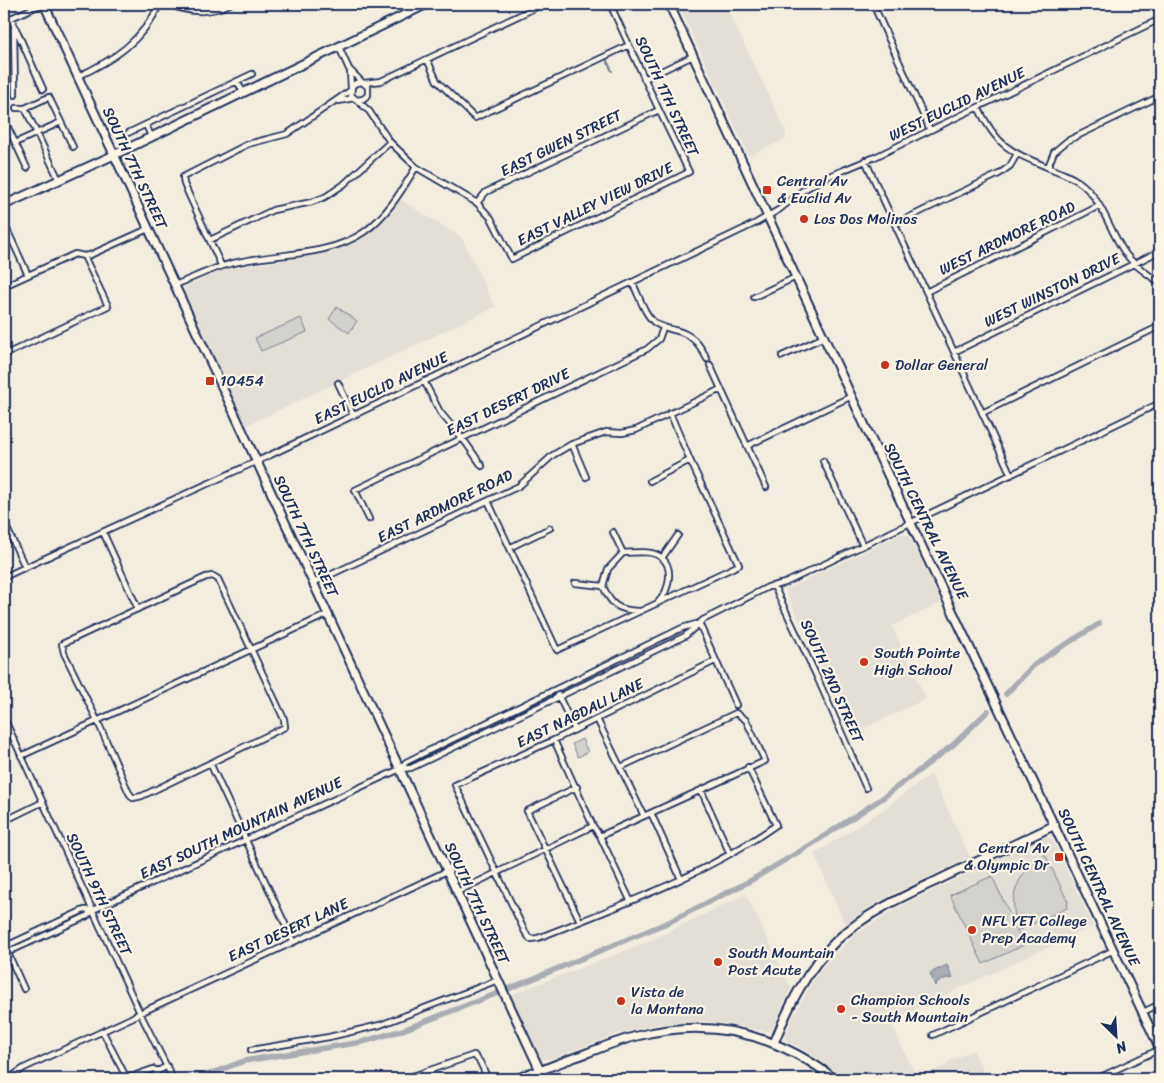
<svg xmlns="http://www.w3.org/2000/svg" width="1164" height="1083" font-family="Sriracha,sans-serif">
	<rect width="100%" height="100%" fill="#f3ede0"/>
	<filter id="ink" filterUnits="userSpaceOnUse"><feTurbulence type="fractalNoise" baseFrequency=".02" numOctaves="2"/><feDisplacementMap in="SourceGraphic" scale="10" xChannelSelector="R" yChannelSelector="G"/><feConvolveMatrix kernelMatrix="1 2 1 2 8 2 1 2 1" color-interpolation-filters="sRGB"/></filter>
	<g filter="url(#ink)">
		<path fill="#e3dfd6" d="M678,4H725L786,132L785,139L749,156Z
			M401,200L462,238L495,307L246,426L184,292V288L214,273L227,269L318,255L347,246L360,240L383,222Z
			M901,534L907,535L911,539L941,603L892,626L926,699L852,734L785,590Z
			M931,774L970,857L882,899L845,924L814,854L882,810Z
			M1045,837L1052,839L1093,926L890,1021L917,1078L947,1065L946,1063L973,1050L987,1079H845L813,1055L787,1041L784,1035L813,980L825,964L855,935L898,907Z
			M746,894L791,988L771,1031L766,1032L745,1027L705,1021L658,1024L617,1034L549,1059H542L538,1056L510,995L643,944Z"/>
		<path fill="#d3d1cc" stroke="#778095" d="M337,307L357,321L349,333L329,319Z
			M301,318L307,332L261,351L255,338Z
			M582,739L588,752L578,757L572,744Z
			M1045,854L1068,902L1067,908L1019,930C1006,896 1017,874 1045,854Z
			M992,876L1024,945L983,964L950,895Z"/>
		<path fill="#a9acb3" stroke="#707a91" d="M947,965L953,978L950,979L949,977L937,983L935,986L930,973Z"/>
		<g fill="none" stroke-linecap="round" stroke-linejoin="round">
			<path stroke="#707a91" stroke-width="2" d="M606,59L612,71"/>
			<path stroke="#a9acb3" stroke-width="5.5" d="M1006,694L1033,666L1050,654L1099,624
				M506,990L669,922L750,881L812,844L881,799L953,745L988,711
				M196,1079L244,1061L362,1042L403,1030L498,993"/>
			<g stroke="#1b2f5e" stroke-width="8">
				<path id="street" d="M42,4L11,18L43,89
					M168,4C190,13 209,14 230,4
					M873,4L930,130
					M14,28L15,95
					M339,47L349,69L362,82
					M427,59L437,81L475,118L629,45
					M350,71L351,88
					M77,77C115,59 141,42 160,4
					M644,79L693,56
					M237,81L243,92
					M364,83L381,81L543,4
					M357,100L363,99L368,95V87L362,82L356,83L352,86L351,95L369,111L390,142L416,167L477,203L491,218L512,259L689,172L659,110L610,4
					M339,101L354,98
					M978,107C998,149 1012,152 1052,169C1062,173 1074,177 1083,185C1103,202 1110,232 1125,253C1134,266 1148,274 1160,283
					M16,108H25L49,97L73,147
					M25,108L59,180
					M5,121L27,168
					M146,125L151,136
					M128,133L252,74
					M15,143L61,122
					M865,160L1011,475
					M1048,167L1054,152L1067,141L1160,96
					M477,203L486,192L659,110
					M4,223L28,275
					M895,224L999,174L1010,166L1017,154
					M210,240L273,210L312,202L325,197L343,185L390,142
					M221,265L184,184L183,177L248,144L287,134L351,90
					M632,282C639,295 644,314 655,323C661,327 666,328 674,330C692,334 699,343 707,359
					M175,285C198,276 218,265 243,261C283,253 329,256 364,232C387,216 402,190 416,167
					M4,286L75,254L84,256L90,255L148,229
					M926,292L1099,206
					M754,297L796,277
					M954,352L1160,251
					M4,355L108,306L84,256
					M782,356L824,337
					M710,365L766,487
					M424,381L440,412L466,443L482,466
					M338,383L353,415
					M982,413L1160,326
					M572,444L586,477
					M747,446L852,396
					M823,461L863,546
					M650,481L690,460
					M488,501L557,650L739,565L690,460L670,413
					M369,519L355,490L647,349L659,339L663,328
					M4,522L25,567
					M103,532L138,609
					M613,532L623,553
					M511,547L550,528
					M662,558L678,535
					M213,576L218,579L284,719L285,727L142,796L133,798L129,793L98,722L64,653L62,644L206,577Z
					M4,577L264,458L756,223L780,209L802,191L822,179L875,157L1160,19
					M313,583L519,486L553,455L572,444L606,432L622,433L636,430L721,389
					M575,583L603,586
					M774,586L817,677L866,788
					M639,611C617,610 611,605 603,586L608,569L623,553C634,553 652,549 662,558C674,568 669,591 659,601
					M699,623L736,705
					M715,661L554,740L455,785L525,932L530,939L538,938C619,906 704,876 776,825L748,767
					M558,695L575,730
					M4,718L140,1013L173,1079
					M597,719L644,816
					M554,740L593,826L600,836L630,900
					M21,756L328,614
					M210,763L293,941
					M400,769L406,762L426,752L682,628L696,624
					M577,787L527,811L580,921
					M701,790L730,854
					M651,813L681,879
					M4,821L43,802
					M600,836L765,761L746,720L736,713L621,767
					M457,892L593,826
					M4,947L84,910H93
					M7,951L24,989
					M4,954L87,916L93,910L400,769L411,768L685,636L703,620L768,587L785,583L1160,403
					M1143,1012L1160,1004
					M103,1032L124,1073L132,1079
					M933,1035L1114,950
					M251,1050L329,1037L380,1025L498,980
					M8,1079L24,1068L131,1018L140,1013L447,871
					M134,1079L136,1075L153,1069L158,1071
					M144,1079L156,1075L158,1071L167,1066
					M404,1079L474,1055L480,1062L488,1079
					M513,1079L531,1071H540
					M535,1079L540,1071
					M1096,1079L1160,1049"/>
			</g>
			<g stroke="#1b2f5e" stroke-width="11">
				<path id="secondary" d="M44,4L544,1079
					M669,4L887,473L1160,1049
					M4,205L114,155L427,4
					M774,1043C789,1005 807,969 837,940C866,913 902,897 938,880C977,861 1016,844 1055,825
					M540,1071C555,1064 571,1059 587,1053C603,1047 620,1040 637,1036C710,1017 776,1034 835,1079"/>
			</g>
			<use href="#street" stroke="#fcf5e5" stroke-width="4.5"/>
			<use href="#secondary" stroke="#fcf5e5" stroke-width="7"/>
		</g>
	</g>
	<g fill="#c8321e" stroke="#fcf5e5" stroke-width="2">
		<rect x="762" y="185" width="10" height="10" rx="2.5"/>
		<circle cx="804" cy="219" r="5"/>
		<circle cx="885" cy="365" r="5"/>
		<rect x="205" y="376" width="10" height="10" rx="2.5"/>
		<circle cx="864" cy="662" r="5"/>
		<rect x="1054" y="852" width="10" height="10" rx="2.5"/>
		<circle cx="972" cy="930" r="5"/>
		<circle cx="718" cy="962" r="5"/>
		<circle cx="621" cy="1001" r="5"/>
		<circle cx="841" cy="1009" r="5"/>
	</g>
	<g text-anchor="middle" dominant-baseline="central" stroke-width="4.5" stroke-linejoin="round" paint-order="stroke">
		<g font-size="15" fill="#1b2f5e" stroke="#fcf5e5">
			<text transform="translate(667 96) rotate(65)">SOUTH 1TH STREET</text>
			<text transform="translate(957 104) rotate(-26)">WEST EUCLID AVENUE</text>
			<text transform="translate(561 143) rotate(-26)">EAST GWEN STREET</text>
			<text transform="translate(135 168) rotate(65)">SOUTH 7TH STREET</text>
			<text transform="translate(595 204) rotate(-26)">EAST VALLEY VIEW DRIVE</text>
			<text transform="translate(1007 238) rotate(-26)">WEST ARDMORE ROAD</text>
			<text transform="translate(1052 290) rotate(-26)">WEST WINSTON DRIVE</text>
			<text transform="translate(381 388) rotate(-26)">EAST EUCLID AVENUE</text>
			<text transform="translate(508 402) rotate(-26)">EAST DESERT DRIVE</text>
			<text transform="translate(445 506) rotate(-26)">EAST ARDMORE ROAD</text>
			<text transform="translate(926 521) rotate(64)">SOUTH CENTRAL AVENUE</text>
			<text transform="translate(306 536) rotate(65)">SOUTH 7TH STREET</text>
			<text transform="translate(832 681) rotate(66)">SOUTH 2ND STREET</text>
			<text transform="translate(580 713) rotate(-26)">EAST NAGDALI LANE</text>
			<text transform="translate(241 828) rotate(-25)">EAST SOUTH MOUNTAIN AVENUE</text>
			<text transform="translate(1099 887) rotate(65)">SOUTH CENTRAL AVENUE</text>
			<text transform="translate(99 894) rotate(65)">SOUTH 9TH STREET</text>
			<text transform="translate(477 903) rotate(65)">SOUTH 7TH STREET</text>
			<text transform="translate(288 930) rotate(-25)">EAST DESERT LANE</text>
		</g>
		<g font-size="15" fill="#1b2f5e" stroke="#fcf5e5" text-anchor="start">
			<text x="777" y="181">Central Av<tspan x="777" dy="17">&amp; Euclid Av</tspan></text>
			<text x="814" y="219">Los Dos Molinos</text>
			<text x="895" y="365">Dollar General</text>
			<text x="220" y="381">10454</text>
			<text x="874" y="653">South Pointe<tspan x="874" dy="17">High School</tspan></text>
			<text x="1049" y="848" text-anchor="end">Central Av<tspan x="1049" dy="17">&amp; Olympic Dr</tspan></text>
			<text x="982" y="921">NFL YET College<tspan x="982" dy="17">Prep Academy</tspan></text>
			<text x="728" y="953">South Mountain<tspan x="728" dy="17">Post Acute</tspan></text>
			<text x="631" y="992">Vista de<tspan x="631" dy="17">la Montana</tspan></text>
			<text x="851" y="1000">Champion Schools<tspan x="851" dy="17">- South Mountain</tspan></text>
		</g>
	</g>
	<rect width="1164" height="1083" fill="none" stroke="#fcf5e5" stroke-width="20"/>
	<rect x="10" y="10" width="1144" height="1063" fill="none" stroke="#1b2f5e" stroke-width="2" filter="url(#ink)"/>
	<g transform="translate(1116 1036) rotate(155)" stroke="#fcf5e5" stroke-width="4" paint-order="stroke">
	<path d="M0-4L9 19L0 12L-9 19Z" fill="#1b2f5e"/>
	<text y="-8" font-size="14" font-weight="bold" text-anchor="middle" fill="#1b2f5e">N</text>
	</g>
</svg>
